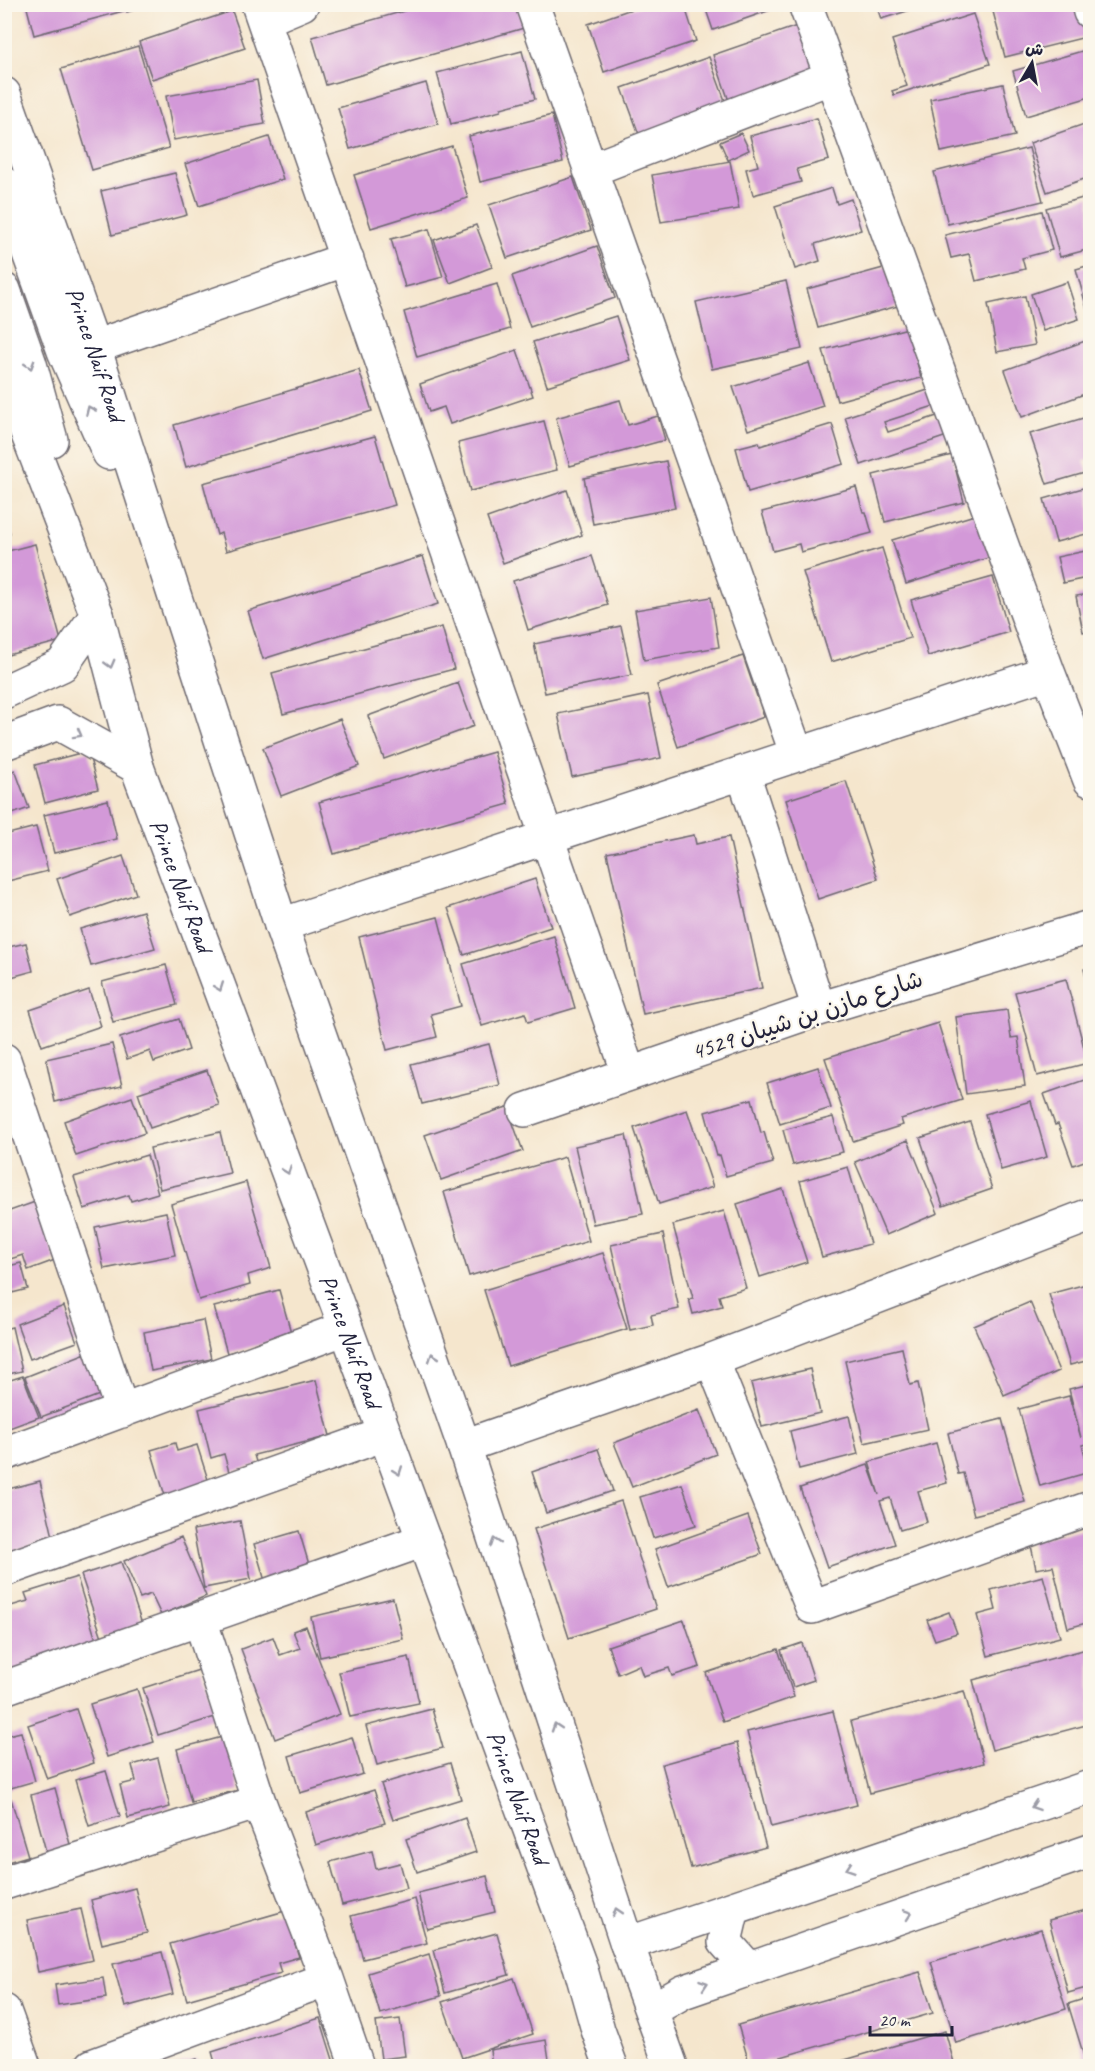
<svg xmlns="http://www.w3.org/2000/svg" width="1095" height="2071" font-family="Caveat,'Playpen Sans Arabic',sans-serif">
	<rect width="100%" height="100%" fill="#fbf7ec"/>
	<filter id="ink" filterUnits="userSpaceOnUse"><feTurbulence type="fractalNoise" baseFrequency=".0167" numOctaves="2"/><feDisplacementMap in="SourceGraphic" scale="12" xChannelSelector="R" yChannelSelector="G"/><feConvolveMatrix kernelMatrix="1 2 1 2 8 2 1 2 1" color-interpolation-filters="sRGB"/></filter>
	<filter id="wash" filterUnits="userSpaceOnUse"><feTurbulence type="fractalNoise" baseFrequency=".008" numOctaves="4" result="noise"/><feDisplacementMap in="SourceGraphic" scale="24" xChannelSelector="R" yChannelSelector="G"/><feGaussianBlur stdDeviation="1.35" result="paint"/><feColorMatrix in="noise" values="0 0 0 0 0 0 0 0 0 0 0 0 0 0 0 0 0 1.4 0 .05"/><feComposite in="paint" operator="in"/></filter>
	<g filter="url(#wash)">
		<rect width="100%" height="100%" fill="#f5e6cd"/>
		<g id="blocks">
			<path fill="#d399d8" d="M26,4H152V5L127,12V10L34,35Z
				M418,4H517L524,28L326,85L312,37L408,10V7Z
				M646,4H684L696,41L604,72L588,24Z
				M704,4H785V5L713,30Z
				M876,4H927V5L881,19Z
				M991,4H1083L1090,36L1005,57Z
				M232,11L245,48L152,79L139,42Z
				M973,14L990,64L894,95L892,91L907,86L892,40Z
				M800,25L817,71L729,101L713,55Z
				M138,46L169,148L92,170L61,69Z
				M1089,49L1090,97L1026,116L1013,71Z
				M522,51L535,99L501,108V111L451,124L437,73Z
				M709,57L727,106L640,137L622,88Z
				M257,80L265,124L174,140L166,96Z
				M426,83L438,124L350,149L338,108Z
				M1003,84L1015,136L941,152L930,99Z
				M552,115L563,162L480,182L469,136Z
				M817,118L829,160L797,169L801,182L753,195L746,169L758,166L750,136Z
				M1090,122V177L1047,192L1030,143Z
				M741,133L749,150L728,160L720,142Z
				M269,137L283,179L199,206L185,164Z
				M452,146L468,198L371,228L354,175Z
				M1029,148L1043,201L948,224L934,172Z
				M730,161L739,209L661,222L652,175Z
				M175,173L187,215L112,235L101,191Z
				M573,177L591,230L507,258L489,205Z
				M832,188L837,204L851,199L861,230L815,244L820,261L795,269L775,206Z
				M1090,196V249L1060,257L1046,208Z
				M1042,211L1052,250L1022,258L1025,269L976,281L969,254L951,258L945,235Z
				M476,225L492,267L450,283L434,240Z
				M429,229L443,277L405,287L391,239Z
				M597,246L615,298L530,327L512,276Z
				M1090,265V308L1087,309L1076,269Z
				M887,267L898,306L818,328L807,289Z
				M786,281L802,349L712,369L696,302Z
				M1067,282L1079,319L1043,331L1031,294Z
				M497,284L510,329L417,357L404,312Z
				M1025,296L1035,345L997,352L988,304Z
				M616,316L630,360L547,386L533,342Z
				M908,328L921,378L837,401L823,350Z
				M1088,340L1090,347V392L1022,417L1005,370Z
				M517,350L533,396L450,424L444,407L429,412L420,384Z
				M809,363L823,406L748,430L733,387Z
				M359,370L372,411L186,467L174,425Z
				M931,389L937,405L884,422L888,432L943,414L950,435L861,465L845,417Z
				M620,400L628,425L658,416L665,440L570,466L556,418Z
				M1090,416V460L1084,461L1088,472L1047,484L1030,434Z
				M544,421L557,470L470,491L458,443Z
				M832,424L844,464L748,492L736,448L759,442L760,446Z
				M375,436L395,505L226,551L221,533L217,535L203,483Z
				M952,455L964,502L885,522L873,475Z
				M666,461L675,508L593,524L584,478Z
				M1090,486V533L1056,542L1044,499Z
				M856,487L863,512H866L872,533L801,552L799,544L773,551L762,512Z
				M567,490L582,535L503,563L487,518Z
				M978,514L991,557L906,584L892,540Z
				M5,516L10,533L4,534V517Z
				M35,544L61,641L4,656V552Z
				M882,548L910,638L831,662L803,572Z
				M1090,550V591L1087,578L1063,583L1057,557Z
				M423,556L438,604L263,659L248,611Z
				M592,556L608,605L528,630L513,581Z
				M993,577L1009,632L928,656L911,600Z
				M1089,594L1090,631L1083,632L1076,596Z
				M711,597L719,647L644,660L635,610Z
				M621,626L632,675L545,693L534,644Z
				M442,627L454,669L283,714L272,673Z
				M743,656L764,717L678,747L657,685Z
				M458,683L474,726L384,759L368,716Z
				M648,695L661,758L572,777L558,714Z
				M340,719L359,766L281,796L263,748Z
				M88,751L98,789L45,803L35,765Z
				M494,752L509,804L334,854L319,802Z
				M15,770L29,808L4,817V774Z
				M846,781L878,879L818,899L786,800Z
				M108,800L117,839L54,853L44,815Z
				M36,827L48,871L4,882V835Z
				M694,835L696,844L729,837L762,988L643,1014L607,853Z
				M123,856L136,894L70,917L57,879Z
				M535,879L551,927L464,955L448,908Z
				M143,911L155,948L91,966L80,929Z
				M438,917L461,1006L431,1014L437,1037L387,1050L359,937Z
				M554,936L575,1008L528,1022L525,1013L482,1026L463,964Z
				M26,943L33,971L4,979V948Z
				M166,965L177,1005L113,1022L102,982Z
				M1090,968V994L1084,969Z
				M1066,979L1088,1063L1037,1076L1015,992Z
				M89,990L101,1026L42,1046L30,1010Z
				M1007,1010L1011,1038L1018,1037L1025,1086L966,1094L956,1017Z
				M179,1019L189,1050L154,1062L150,1051L127,1059L120,1038Z
				M938,1023L962,1100L901,1119L903,1125L853,1141L825,1058Z
				M112,1044L122,1086L55,1102L46,1059Z
				M489,1044L500,1085L422,1104L411,1064Z
				M818,1067L831,1108L780,1124L767,1083Z
				M207,1070L219,1105L150,1128L138,1093Z
				M1090,1078V1159L1073,1165L1058,1124L1055,1125L1044,1094Z
				M132,1097L145,1133L76,1156L64,1121Z
				M752,1099L761,1133L764,1132L773,1163L726,1176L720,1155L717,1156L705,1112Z
				M1031,1101L1047,1157L1001,1170L985,1114Z
				M507,1107L523,1151L441,1180L425,1135Z
				M687,1110L713,1187L659,1204L634,1128Z
				M833,1117L843,1152L793,1165L783,1130Z
				M970,1122L992,1189L943,1206L920,1138Z
				M5,1127L10,1142L5,1144Z
				M220,1132L230,1173L160,1189L150,1148Z
				M626,1135L643,1214L593,1224L575,1146Z
				M908,1140L938,1213L886,1235L855,1162Z
				M147,1155L158,1193L131,1201L129,1195L84,1209L74,1177Z
				M565,1157L589,1241L469,1276L444,1192Z
				M848,1167L870,1244L822,1257L800,1181Z
				M246,1182L271,1268L248,1275L250,1285L199,1300L171,1204Z
				M783,1189L807,1262L760,1277L737,1204Z
				M35,1202L55,1260L28,1270L23,1255L4,1261V1213Z
				M724,1211L746,1288L719,1296L722,1306L693,1314L689,1299L693,1298L673,1225Z
				M166,1212L175,1255L104,1269L95,1227Z
				M663,1234L679,1309L651,1315L653,1325L630,1330L611,1245Z
				M603,1253L627,1329L508,1366L484,1290Z
				M21,1263L28,1289L4,1295V1267Z
				M1090,1283V1360L1070,1365L1049,1294Z
				M279,1290L292,1336L227,1353L214,1307Z
				M1030,1302L1059,1371L1004,1395L974,1326Z
				M64,1306L77,1342L30,1359L17,1324Z
				M203,1320L211,1359L151,1371L144,1332Z
				M12,1327L22,1371L4,1375V1329Z
				M902,1348L910,1385L918,1383L928,1429L864,1443L845,1361Z
				M86,1353L102,1394L41,1417L25,1377Z
				M810,1369L820,1413L762,1427L751,1383Z
				M23,1376L39,1417L4,1430V1382Z
				M316,1380L330,1436L254,1455L257,1465L229,1472L224,1454L211,1458L199,1409Z
				M1090,1384V1443L1082,1445L1090,1472L1040,1486L1019,1409L1069,1396L1081,1438L1069,1389Z
				M699,1410L716,1454L632,1487L614,1443Z
				M849,1416L858,1454L799,1469L790,1431Z
				M1002,1419L1025,1502L974,1515L963,1473L958,1474L948,1433Z
				M175,1443L177,1451L197,1445L210,1486L166,1499L151,1450Z
				M936,1443L947,1483L918,1491L927,1522L900,1530L890,1498L880,1501L895,1544L827,1567L800,1488L868,1465L879,1495L869,1462Z
				M598,1449L613,1491L546,1513L532,1472Z
				M40,1481L54,1541L4,1553V1490Z
				M682,1484L696,1525L653,1538L640,1497Z
				M621,1501L656,1609L569,1638L534,1529Z
				M748,1516L762,1554L668,1587L655,1549Z
				M240,1521L251,1579L204,1588L193,1530Z
				M1090,1527V1622L1068,1628L1053,1566L1036,1569L1030,1541Z
				M299,1531L310,1568L265,1581L254,1544Z
				M181,1537L206,1596L161,1615L151,1594L140,1598L124,1561Z
				M121,1562L142,1624L102,1637L81,1575Z
				M1043,1576L1060,1637L988,1656L977,1615L996,1610L991,1590Z
				M77,1577L98,1647L4,1675V1608L28,1601L25,1593Z
				M393,1598L403,1639L320,1657L311,1617Z
				M949,1612L957,1633L935,1640L927,1620Z
				M684,1620L700,1667L672,1676L669,1668L643,1676L639,1665L618,1674L608,1646Z
				M306,1626L340,1714L275,1739L241,1649L273,1637L280,1655L300,1648L293,1631Z
				M802,1643L814,1680L793,1687L781,1650Z
				M1090,1648V1724L992,1750L973,1680Z
				M778,1649L794,1697L723,1722L706,1673Z
				M409,1657L419,1703L350,1717L339,1672Z
				M202,1669L218,1716L158,1735L143,1688Z
				M137,1689L154,1742L107,1757L90,1704Z
				M964,1691L984,1763L870,1793L851,1721Z
				M76,1709L94,1763L47,1779L28,1725Z
				M432,1709L443,1748L377,1765L366,1726Z
				M833,1711L857,1805L771,1827L747,1732Z
				M21,1732L35,1781L4,1790V1736Z
				M226,1736L239,1790L191,1802L177,1749Z
				M352,1737L363,1774L300,1793L289,1756Z
				M737,1743L766,1847L691,1868L662,1764Z
				M158,1758L170,1807L128,1818L120,1785L136,1781L132,1765Z
				M450,1763L461,1799L393,1820L381,1784Z
				M106,1771L120,1816L89,1826L75,1780Z
				M55,1788L71,1848L47,1855L31,1795Z
				M374,1790L385,1823L316,1845L306,1812Z
				M11,1799L28,1856L4,1863V1801Z
				M465,1818L476,1852L417,1872L406,1839Z
				M372,1851L376,1869L400,1863L407,1888L342,1905L330,1862Z
				M487,1876L495,1912L427,1929L418,1893Z
				M135,1888L147,1933L102,1944L91,1900Z
				M415,1899L427,1943L363,1959L351,1916Z
				M81,1909L93,1960L38,1972L27,1920Z
				M1090,1909V1987L1068,1993L1049,1920Z
				M285,1911L299,1957L278,1963L281,1973L187,2000L170,1944Z
				M1041,1929L1066,2009L956,2043L931,1962Z
				M497,1933L509,1975L445,1993L434,1950Z
				M162,1952L173,1994L125,2007L113,1964Z
				M429,1954L441,1996L380,2014L368,1973Z
				M920,1972L933,2013L750,2066L738,2025Z
				M103,1978L106,1998L58,2005L55,1985Z
				M514,1978L533,2034L462,2058L442,2002Z
				M1090,1997V2066H1087L1068,2004Z
				M320,2018L335,2066H216L212,2052Z
				M400,2019L405,2056L381,2059L376,2022Z
				M945,2031L955,2066H824Z
				M546,2040L550,2066H492L490,2050Z
				M197,2059L200,2066H174Z
				M467,2062L468,2066H452Z"/>
		</g>
	</g>
	<g filter="url(#ink)">
		<use href="#blocks" fill-opacity="0" stroke="#6c676e" stroke-width="1.5"/>
		<g fill="none" stroke-linecap="round" stroke-linejoin="round">
			<g stroke="#6c676e" stroke-width="36">
				<path id="minor" d="M258,4L629,1074
					M532,4L797,755
					M805,4L1048,672L1090,780
					M1088,4L1090,12
					M264,20L302,4
					M590,170L832,77
					M94,347L347,259
					M4,692L62,665L97,615
					M4,743L58,723L137,767
					M743,773L819,1009
					M281,925L1048,672
					M4,1060L122,1411
					M525,1110L819,1009L1090,927
					M712,1360L812,1607L1090,1508
					M464,1446L712,1360L1090,1215
					M4,1454L346,1328
					M4,1570L385,1434
					M200,1619L259,1802L327,1979L357,2066
					M4,1688L424,1540
					M4,1883L259,1802
					M733,1908L725,1942L749,1969
					M627,1944L1090,1787
					M652,2010L683,1992L1090,1851
					M4,2011L24,2066
					M92,2066L327,1979"/>
			</g>
			<g stroke="#6c676e" stroke-width="36">
				<g id="major">
					<path id="s1" d="M4,94L94,347L281,925L464,1446L627,1944L671,2066"/>
					<path d="M4,184L64,351L109,453"/>
					<path d="M4,290L30,364L51,440"/>
					<path id="s2" d="M4,372L97,615L137,767L346,1328L580,1966L598,2030L611,2066"/>
				</g>
			</g>
			<use href="#minor" stroke="#fff" stroke-width="33"/>
			<use href="#major" stroke="#fff" stroke-width="33"/>
		</g>
		<defs><path id="oneway-chevron" d="M-2-3.5L2.5 0L-2 3.5" fill="none" stroke-width="1.6" stroke-linecap="round" stroke-linejoin="round" transform="scale(1.5)"/></defs>
		<g stroke="#9c9ca7">
			<use href="#oneway-chevron" transform="translate(30 365) rotate(73)"/>
			<use href="#oneway-chevron" transform="translate(90 410) rotate(-114)"/>
			<use href="#oneway-chevron" transform="translate(110 664) rotate(75)"/>
			<use href="#oneway-chevron" transform="translate(78 734) rotate(29)"/>
			<use href="#oneway-chevron" transform="translate(219 987) rotate(70)"/>
			<use href="#oneway-chevron" transform="translate(287 1170) rotate(70)"/>
			<use href="#oneway-chevron" transform="translate(433 1357) rotate(-109)"/>
			<use href="#oneway-chevron" transform="translate(398 1471) rotate(70)"/>
			<use href="#oneway-chevron" transform="translate(495 1542) rotate(-108)"/>
			<use href="#oneway-chevron" transform="translate(556 1727) rotate(-108)"/>
			<use href="#oneway-chevron" transform="translate(1035 1806) rotate(161)"/>
			<use href="#oneway-chevron" transform="translate(850 1868) rotate(161)"/>
			<use href="#oneway-chevron" transform="translate(617 1912) rotate(-108)"/>
			<use href="#oneway-chevron" transform="translate(908 1914) rotate(-19)"/>
			<use href="#oneway-chevron" transform="translate(704 1984) rotate(-19)"/>
		</g>
	</g>
	<g text-anchor="middle" dominant-baseline="central" stroke-width="4.5" stroke-linejoin="round" paint-order="stroke">
		<g font-size="24" fill="#22223b" stroke="#fbf7ec">
			<text stroke="none"><textPath href="#s1" startOffset="276">Prince Naif Road</textPath></text>
			<text stroke="none"><textPath href="#s2" startOffset="544">Prince Naif Road</textPath></text>
			<text transform="translate(807 1015) rotate(-18)">شارع مازن بن شيبان 4529</text>
			<text stroke="none"><textPath href="#s2" startOffset="1030">Prince Naif Road</textPath></text>
			<text stroke="none"><textPath href="#s2" startOffset="1516">Prince Naif Road</textPath></text>
		</g>
	</g>
	<rect width="1095" height="2071" fill="none" stroke="#fbf7ec" stroke-width="24"/>
	<g transform="translate(1032 63) rotate(10)" stroke="#fbf7ec" stroke-width="4.5" paint-order="stroke">
	<path d="M0-4.5L10 22L0 15L-10 22Z" fill="#22223b"/>
	<text y="-9" font-size="16" font-weight="bold" text-anchor="middle" fill="#22223b">ش</text>
	</g>
	<path d="M870 2026v9h82v-9" fill="none" stroke="#22223b" stroke-width="3"/>
	<text x="879" y="2026" font-size="18" fill="#22223b" stroke="#fbf7ec" stroke-width="4.5" paint-order="stroke">20 m</text>
</svg>
